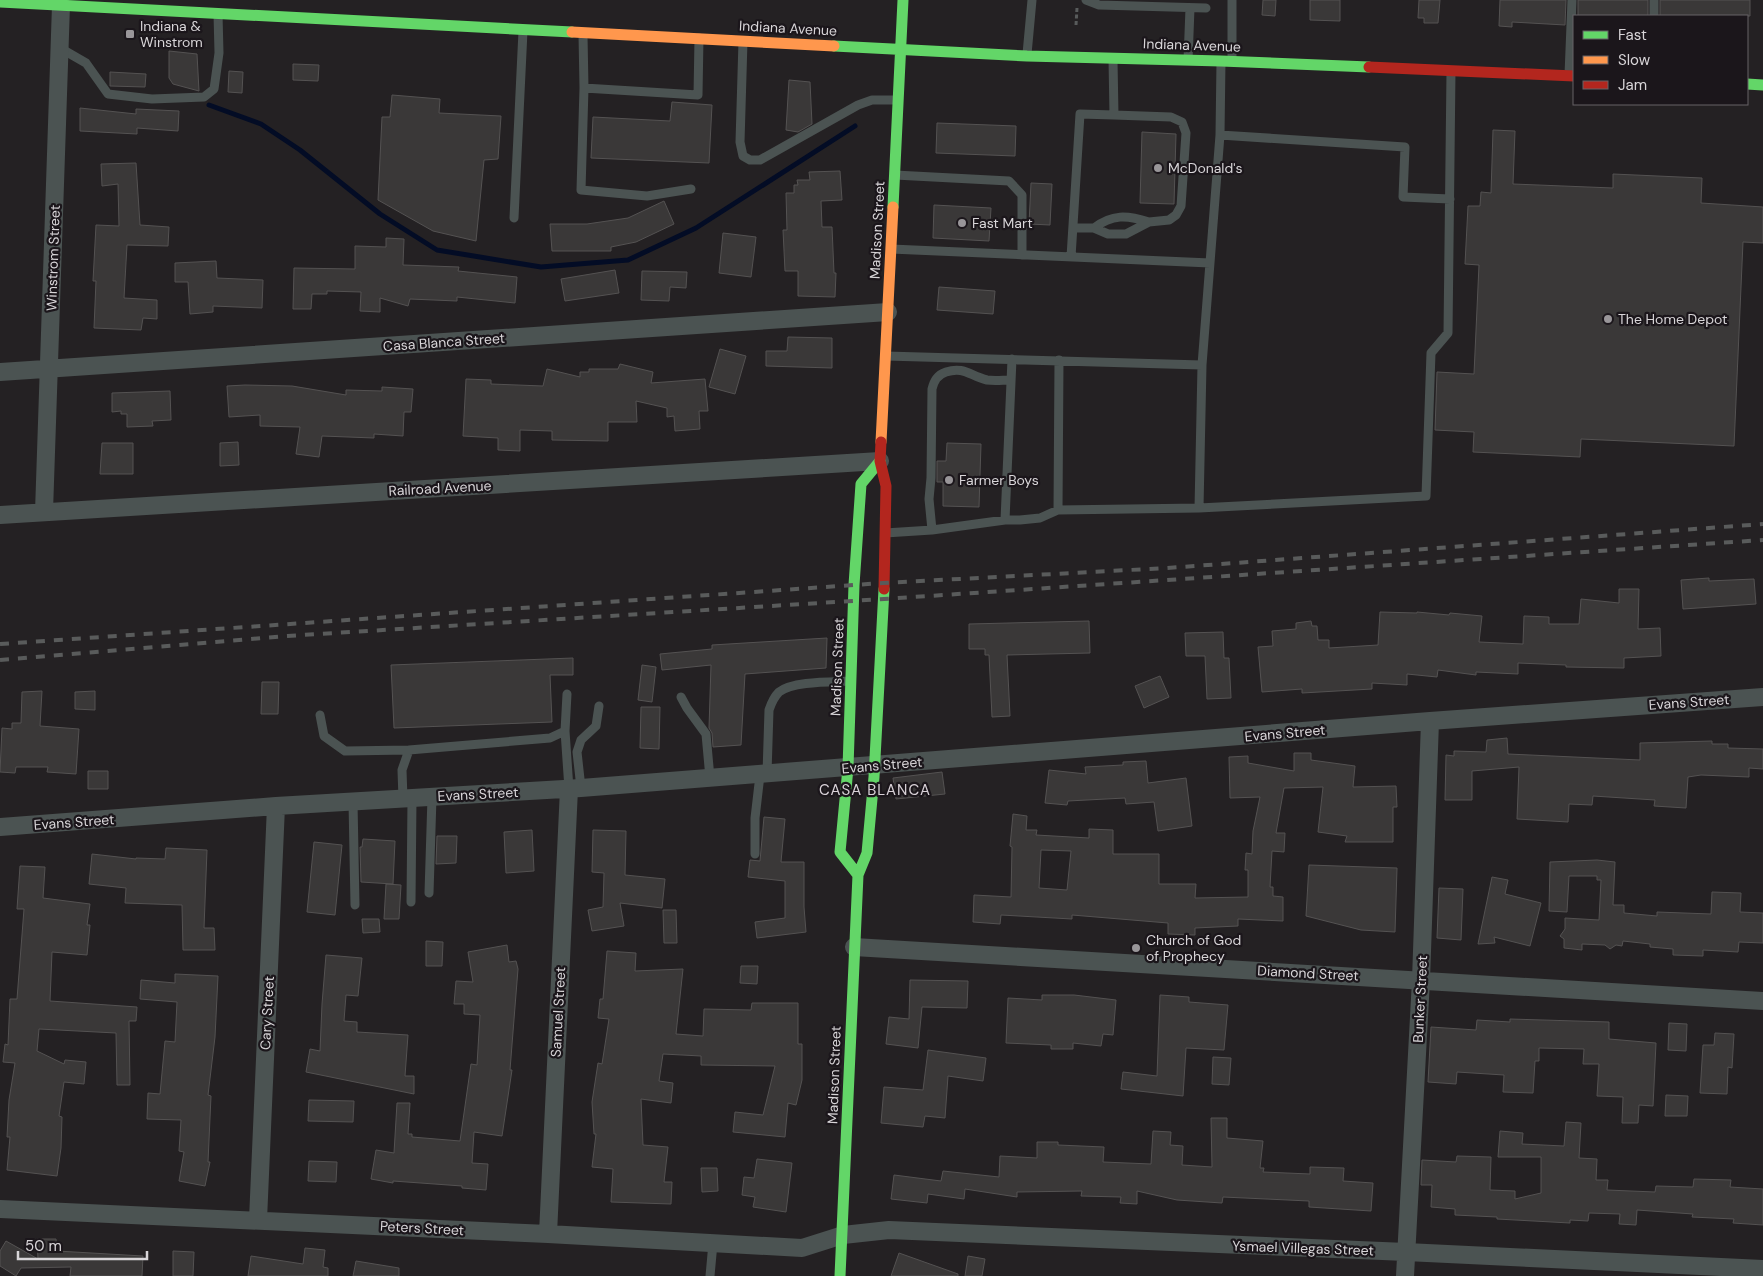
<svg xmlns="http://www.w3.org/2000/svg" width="1763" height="1276" font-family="'DM Sans',sans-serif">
	<rect width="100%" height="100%" fill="#242123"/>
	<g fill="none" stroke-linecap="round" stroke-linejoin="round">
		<path stroke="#030c25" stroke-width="5" d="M209,105L261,124L300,150L380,214L437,250L541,267L628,260L696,228L855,126"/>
	</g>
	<path fill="#3a3838" stroke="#545252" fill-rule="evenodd" d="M1263,0H1276L1275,16L1262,15Z
		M1310,0H1340V21L1310,20Z
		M1419,0H1440L1438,23H1424V18H1418Z
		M1500,0H1566L1565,25L1512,22V27L1499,26Z
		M1578,0H1648V16H1578Z
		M1660,0H1750V16H1660Z
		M169,51L197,54L199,91L173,84L169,78Z
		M293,64L319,65L318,81L293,80Z
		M229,71L243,72L242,93L228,92Z
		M110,72L146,74L145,87L110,86Z
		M789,80L810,82L812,124L798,132L786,130Z
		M392,95L440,99L439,113L501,116L498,159L484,160L476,241L433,231L378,200L382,117H390Z
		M672,102L712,105L709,163L591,158L593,117L670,121Z
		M80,108L136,114V109L179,111L178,131L137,128V134L80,131Z
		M937,123L1016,126L1015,156L936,153Z
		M1493,130L1515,131L1513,184L1613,188V174L1702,178L1701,203L1763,207V243L1743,242L1734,446L1581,439L1580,457L1473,452L1474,432L1435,430L1437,372L1474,374L1479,265L1465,264L1468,206H1480L1481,192L1491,193Z
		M1142,132L1176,134L1174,204L1140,203Z
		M136,163L140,225L169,227L168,246L127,245L124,298L157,300V319L143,318L141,330L94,328L96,281H93L96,225L119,226L118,184L102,186L101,164Z
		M840,171L842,200L821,201L822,227H832L834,273H836L835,297L798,296V271H785L783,230H787L786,193H794V185H798L797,180H810L809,172Z
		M1031,183L1052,184L1050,225L1029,224Z
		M664,201L674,224L636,242L611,247V251H552L550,224H587L628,218Z
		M934,205L991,208L989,241L933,238Z
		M723,233L756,237L751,277L719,273Z
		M386,238L404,239L403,265L459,267L458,271L517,277L515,303L457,297V301L410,299L408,306L380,298V312L360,311L361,292L327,291V294H312L311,309H293L294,268L355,269V246L386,247Z
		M216,261L217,278L263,280L262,308L213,306V312L190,314L188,282H175V263Z
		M615,270L619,293L565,301L561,279Z
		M642,271L687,272L686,288L670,287L669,301L641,300Z
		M939,287L995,291L993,314L937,310Z
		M788,337L832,338V368L766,366V351H787Z
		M720,349L746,356L735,394L709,387Z
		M620,364L653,372L651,383L705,379L708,411H699L700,429L675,431L674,416L667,417V408L636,401L637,422H608V441L552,440V431L520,430V451L498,450V438L463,436L466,379L491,380V384L543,386L547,369L580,377V372H589V369H618Z
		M245,385L292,386L346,395V390L382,391V387L413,389L411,412H404L403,436L374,434V438L322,436L319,457L296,454L300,427L260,426V415L229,417L227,386Z
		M170,391L171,420L152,421L153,426L127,427V414H121V411L112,412V393Z
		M238,442L239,465L220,466V443Z
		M102,443H133V474H100Z
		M947,443L981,444L979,507L943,506V482H937V461H946Z
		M1709,578V581L1754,579L1756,604L1683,609L1681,580Z
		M1619,589H1639L1638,629L1660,628L1661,656L1624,658V668L1566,667V665L1518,663V674L1476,672V675L1438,670L1437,677L1407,674V685L1372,683V689L1302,693V689L1262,692L1258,647L1273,646L1272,631L1296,629V623L1311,621L1312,626H1317L1318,640H1329V648L1378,645L1380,612L1417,613V612L1449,615L1450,613L1482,616L1479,642L1523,644L1524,616L1549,617V624H1579L1581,599L1619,603Z
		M1089,621L1090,653L1007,655L1010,716L992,717L989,655H985V649H969V624Z
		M1223,632L1224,658H1229L1231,698L1207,699L1205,656H1186L1185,633Z
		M827,638L826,668L745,674L741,745L713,747L712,733L709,728L711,665L662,670L660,654L712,649V645Z
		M573,658V675H550L552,722L394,728L391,665Z
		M642,665L656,667L652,702L638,700Z
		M1160,676L1169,697L1144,708L1135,686Z
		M262,682H279L278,714H261Z
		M42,691L40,726L79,729L76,774L47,772L48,767H16L15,773L0,772L2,728L12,729V723H21L22,692Z
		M95,691V710L75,709V692Z
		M641,707H660L659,749L640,748Z
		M1507,738L1508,754L1640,760V743L1712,741V744H1728V748L1763,749V769L1749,768V777L1701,775L1688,777L1686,808L1654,806L1655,800L1593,796L1592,805L1569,804L1568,822L1517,819L1519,767L1472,771V800H1445L1446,755L1454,756V751L1486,752L1487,740Z
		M1294,753H1311V760L1355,766L1353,787L1396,786L1397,807H1393V842H1345L1347,836L1318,832L1323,787L1284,788L1276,833H1285L1284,852L1272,851L1270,887H1273V896L1283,897V921L1238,919V926L1195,928V935L1168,934V923L1072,915V919L1001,915L1000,924L973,922L974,895L1011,897L1012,847L1010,846L1013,814L1027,816L1026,830H1037L1036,835L1089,838V829L1113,830V854H1159V884H1196L1195,898L1248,897V870H1245L1246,853L1252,854L1253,831L1260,797L1230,798L1229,757L1248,756V763L1294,771ZM1041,850L1071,851L1067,890L1039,888Z
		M1146,761L1148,783L1186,778L1192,826L1158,831L1154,802L1126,804L1125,798L1068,801L1067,805L1045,803L1049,770L1086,774L1085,767L1123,765V762Z
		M88,771H108V789H88Z
		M942,772L945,794L896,799L893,778Z
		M764,817L785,819L781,862H804V907L806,932L757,938L755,922L785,918V881L748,877L750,860L760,861Z
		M532,830L534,871L506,873L504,832Z
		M593,830L626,831L625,875L665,879L662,908L620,903L624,926L592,931L588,910L603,907L604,873L592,872Z
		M437,836H457L456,863L436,864Z
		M363,839L395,841L393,884L361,882L360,847H362Z
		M314,842L342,845L335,915L307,912Z
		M166,848L207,850L204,928H214L215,950H183L182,905L125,903L126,888L89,884L92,854L136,859V858L165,859Z
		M1597,860L1615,862L1613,905H1624V913L1657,916V912L1711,914L1712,892L1741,893L1740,912L1763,913V943L1739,942L1738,952L1703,950V956L1673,955V949L1650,947V944L1623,941L1622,946L1616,945L1610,949L1605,945L1582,944V950L1564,948V939L1560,936L1565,929V918L1599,920L1601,880H1597V876H1569L1567,912L1549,911L1550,862Z
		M1309,865L1397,868L1395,932L1361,930L1306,916Z
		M20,866L45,867L43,898L90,904L87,925H90L87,955L52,952L50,1001L137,1007L136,1021H129L130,1085H117L116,1033L39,1029L37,1051L64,1064L65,1060L86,1062L84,1084L64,1082L59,1116L62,1117L61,1148L57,1176L7,1170L10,1137H7L9,1100L15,1063L3,1062L5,1044L8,1045L10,999H17L24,909H17Z
		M1492,877L1508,880L1505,894L1541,903L1530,946L1494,937L1495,943L1478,944Z
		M386,884L401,885L399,919H384Z
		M1439,888L1463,889L1461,940L1437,938Z
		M663,910H676L677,943H664Z
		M362,919H379L380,932L363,933Z
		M426,941L443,942L442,966H426Z
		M507,945L509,962L516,961L518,969L510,1070H512L502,1136L474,1132L472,1163L488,1164L486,1190L462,1188V1186L393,1181V1183L371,1179L376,1150L394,1153L397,1103H410L408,1134H412V1137L460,1141L471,1064L477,1065L480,1015L464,1014V1004H454L456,981L473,982L468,952Z
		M607,951L636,953L635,971L683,969L676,1034L703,1036L704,1009L751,1010L752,1003H798V1044H802V1080L796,1105L788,1103L785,1137L733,1132L735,1112L763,1115L775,1066L701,1065V1056L663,1054L659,1081L673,1083L671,1103L641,1099L643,1145L668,1147L664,1182H672L671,1204L611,1202L613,1169L592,1167L596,1134H594L592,1102L598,1063L602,1064L609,1019L598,1018L600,999H603Z
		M326,955L362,958L358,996L346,995L344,1021L357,1022V1032L408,1035L405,1076H414V1094L306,1072L310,1049L320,1051L322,1004Z
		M741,966H758L757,984L740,983Z
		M175,974L218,976L215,1037L208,1095L211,1096L208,1162H210L205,1186L179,1181L184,1152L179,1151L181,1120L147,1119L148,1093L160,1094L165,1041L175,1042L177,1002L140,999L141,980L175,983Z
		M910,980L968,981L967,1008L922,1007L918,1048L886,1044L889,1017L909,1019Z
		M1042,995H1074L1116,1000L1113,1035L1103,1034L1101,1046L1073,1043V1049H1051V1045L1006,1043L1008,998L1042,1000Z
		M1160,995L1189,997V1002L1228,1005L1224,1050L1186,1048L1183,1096L1121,1089L1123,1072L1157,1076Z
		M1510,1019L1609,1022V1039L1656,1043L1653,1106L1639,1105L1638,1123H1622L1623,1097L1597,1096L1599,1064H1583L1584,1049L1539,1048V1061H1535L1533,1093L1503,1092L1504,1075L1457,1072L1456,1084L1428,1082L1431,1027L1476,1030L1477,1020L1510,1022Z
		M1669,1023L1687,1024L1686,1051L1668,1050Z
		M1715,1033L1734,1034L1732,1068L1728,1067L1727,1094L1700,1093L1703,1045H1714Z
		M928,1050L986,1058L983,1081L948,1076L945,1118L925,1116L923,1127L881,1123L884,1087L923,1090Z
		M1213,1057L1231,1058L1229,1085L1212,1084Z
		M1666,1095L1688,1096L1687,1116H1665Z
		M309,1100L354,1101L353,1122L308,1121Z
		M1211,1118H1227V1138L1263,1141L1260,1168H1264L1263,1172L1310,1174V1167L1344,1168L1343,1181L1373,1183L1371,1211L1309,1207V1201L1223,1197L1222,1203L1177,1200L1137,1191V1204L1120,1203L1121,1197L1081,1196L1082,1191L1017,1192V1197L965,1189L964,1199L928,1194L927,1203L891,1199L894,1175L941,1181L943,1171L999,1177L1000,1156L1037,1158V1142H1058V1145L1104,1147L1103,1162L1151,1164L1153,1131L1171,1132L1170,1145L1183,1146L1182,1165L1212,1167Z
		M1566,1122L1581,1123L1579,1158L1597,1159L1596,1180H1608L1607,1190L1655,1192L1656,1186L1693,1187L1694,1179L1731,1180L1730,1187L1763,1189V1225L1733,1223L1734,1219L1692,1217L1693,1214L1637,1210L1636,1225L1619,1224L1620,1214L1589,1213L1588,1221L1570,1220V1223L1497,1219V1217L1455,1215V1209L1431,1207L1432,1185H1421L1422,1160L1456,1162L1457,1156L1491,1157L1490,1190L1515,1191V1199L1541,1193V1157H1498L1500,1131L1523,1133L1522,1144L1564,1146Z
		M757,1159L792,1163L786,1212L753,1207L755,1197L742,1195L744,1177L754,1178Z
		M309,1161L337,1162L336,1182L308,1181Z
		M701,1168H717L718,1191L702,1192Z
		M37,1239H56L57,1251L143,1256L142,1276H70L71,1267L21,1268L16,1276L0,1266V1251L6,1241L38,1259Z
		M305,1248L325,1250L323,1267L328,1268V1276H248L251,1256L303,1264Z
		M173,1251L194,1252L193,1276H173Z
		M899,1253L958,1274V1276H891Z
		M968,1256L985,1259L982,1276H965Z
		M356,1261L399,1268V1276H353Z"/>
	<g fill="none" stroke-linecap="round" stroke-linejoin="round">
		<path stroke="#585b5b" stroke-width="3" stroke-dasharray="4 2.5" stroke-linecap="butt" d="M1076,25L1077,8"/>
		<path stroke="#4b5352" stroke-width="9" d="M1086,0L1099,5L1206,8
			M1232,0V61
			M1654,16V0
			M583,35L584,88L581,190L647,196L691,189
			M743,41L740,142L743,156L750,160H760L858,105L872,100H896
			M60,48L86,63L108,94L152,99L204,97L214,89L219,53L218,14
			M1027,54L1032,0
			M1188,60L1190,8
			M1221,61L1220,135L1202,365L1199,508L1426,496L1431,353L1448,333L1451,71
			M1569,75L1572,0
			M584,88L698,95L699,38
			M1220,135L1405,147L1403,197L1450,199
			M895,175L1009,181L1022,195V255
			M514,218L523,31
			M1073,228H1094L1108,234H1126L1149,222L1169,220L1176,215L1181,206L1186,133L1182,122L1171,117L1114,115
			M1094,228C1112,214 1127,215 1149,222
			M891,249L1210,263
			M1071,257L1080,114L1114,115L1113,60
			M886,356L1202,365
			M1058,510L1199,508
			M1005,520L1012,359
			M932,530L929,499L931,478L932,389C934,381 937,375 946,372C964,366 970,376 987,380C995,381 1003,380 1011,380
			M885,533L932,530L1005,520H1020L1040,518L1058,510L1059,360
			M681,697L687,708L706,734L710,778
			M320,715L324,736L345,751L409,750
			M565,731L569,789
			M767,774L769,710C771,704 774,697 779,692C793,681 832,682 850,681
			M581,788L577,752L581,740L596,726L599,706
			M403,799L402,770L409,750L550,738L565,731L567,694
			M353,802L355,905
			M755,854V818L760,775
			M429,893L432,797
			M411,902L412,799
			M710,1276L713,1243"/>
		<path stroke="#4b5352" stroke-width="18" d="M0,372L888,312
			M44,512L61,5
			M0,515L880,461
			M0,827L276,806L581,788L1430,721L1763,697
			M854,947L1763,1001
			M0,1209L548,1234L802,1248L843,1235L889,1230L1406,1252L1763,1269
			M258,1220L276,806
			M548,1234L569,789
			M1405,1276L1421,980L1430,721"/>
		<path stroke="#63d668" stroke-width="11" d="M0,2L572,32
			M834,46L1027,56L1221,61L1369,67
			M1747,84L1763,85
			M893,207L903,0
			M858,875L840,852L848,768L854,585L861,484L880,461
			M840,1276L858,875L867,853L874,777L884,589"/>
		<path stroke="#ff974d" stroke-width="11" d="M572,32L834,46
			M881,442L893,207"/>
		<path stroke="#b3261e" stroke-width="11" d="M1369,67L1574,76
			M881,442L880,461L886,486L884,589"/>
		<path stroke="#595b5b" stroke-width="4" stroke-dasharray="9 9" stroke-linecap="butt" d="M0,644L883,583L1167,568L1763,524
			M0,660L286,636L884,599L1763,540"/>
	</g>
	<g fill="#999699" stroke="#1b161b" stroke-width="2">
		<rect x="125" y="29" width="10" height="10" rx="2.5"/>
		<circle cx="1158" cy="168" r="5"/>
		<circle cx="962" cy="223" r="5"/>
		<circle cx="1608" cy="319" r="5"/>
		<circle cx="949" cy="480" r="5"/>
		<circle cx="1136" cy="948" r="5"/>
	</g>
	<g text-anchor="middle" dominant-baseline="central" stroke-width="4.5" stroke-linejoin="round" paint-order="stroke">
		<g font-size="14" fill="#d8d5d8" stroke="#1b161b" text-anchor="start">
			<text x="140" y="26">Indiana &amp;<tspan x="140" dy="16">Winstrom</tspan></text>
			<text x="1168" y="168">McDonald's</text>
			<text x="972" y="223">Fast Mart</text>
			<text x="1618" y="319">The Home Depot</text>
			<text x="959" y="480">Farmer Boys</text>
			<text x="1146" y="940">Church of God<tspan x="1146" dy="16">of Prophecy</tspan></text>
		</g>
		<g font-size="14" fill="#d8d5d8" stroke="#1b161b">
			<text transform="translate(788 28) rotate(3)">Indiana Avenue</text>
			<text transform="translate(1192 45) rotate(2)">Indiana Avenue</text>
			<text transform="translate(877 230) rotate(-87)">Madison Street</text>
			<text transform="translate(53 258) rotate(-88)">Winstrom Street</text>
			<text transform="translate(444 342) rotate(-4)">Casa Blanca Street</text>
			<text transform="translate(440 488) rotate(-3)">Railroad Avenue</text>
			<text transform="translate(837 667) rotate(-88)">Madison Street</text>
			<text transform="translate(1689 702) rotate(-4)">Evans Street</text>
			<text transform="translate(1285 733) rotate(-5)">Evans Street</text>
			<text transform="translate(882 765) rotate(-5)">Evans Street</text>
			<text transform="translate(478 794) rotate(-3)">Evans Street</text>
			<text transform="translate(74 822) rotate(-4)">Evans Street</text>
			<text transform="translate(1308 973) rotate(3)">Diamond Street</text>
			<text transform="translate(1420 999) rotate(-87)">Bunker Street</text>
			<text transform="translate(558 1012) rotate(-87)">Samuel Street</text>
			<text transform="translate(267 1013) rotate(-87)">Cary Street</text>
			<text transform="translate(834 1075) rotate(-88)">Madison Street</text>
			<text transform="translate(422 1228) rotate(3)">Peters Street</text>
			<text transform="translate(1303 1248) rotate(2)">Ysmael Villegas Street</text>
		</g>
		<g font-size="15" letter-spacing="1" fill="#d8d1d7" stroke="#1b161b">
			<text x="875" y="790">CASA BLANCA</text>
		</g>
	</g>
	<rect x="1573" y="15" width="175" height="90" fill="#1b161b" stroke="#676267"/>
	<rect x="1583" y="31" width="25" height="8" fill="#63d668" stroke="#676267"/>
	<text x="1618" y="40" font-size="15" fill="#d8d5d8">Fast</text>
	<rect x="1583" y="56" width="25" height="8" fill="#ff974d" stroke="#676267"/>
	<text x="1618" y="65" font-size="15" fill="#d8d5d8">Slow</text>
	<rect x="1583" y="81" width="25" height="8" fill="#b3261e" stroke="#676267"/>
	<text x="1618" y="90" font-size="15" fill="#d8d5d8">Jam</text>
	<path d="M18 1251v8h129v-8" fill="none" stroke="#d8d5d8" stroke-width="2.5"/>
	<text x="25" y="1251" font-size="15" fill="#d8d5d8" stroke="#1b161b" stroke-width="4" paint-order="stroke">50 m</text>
</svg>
